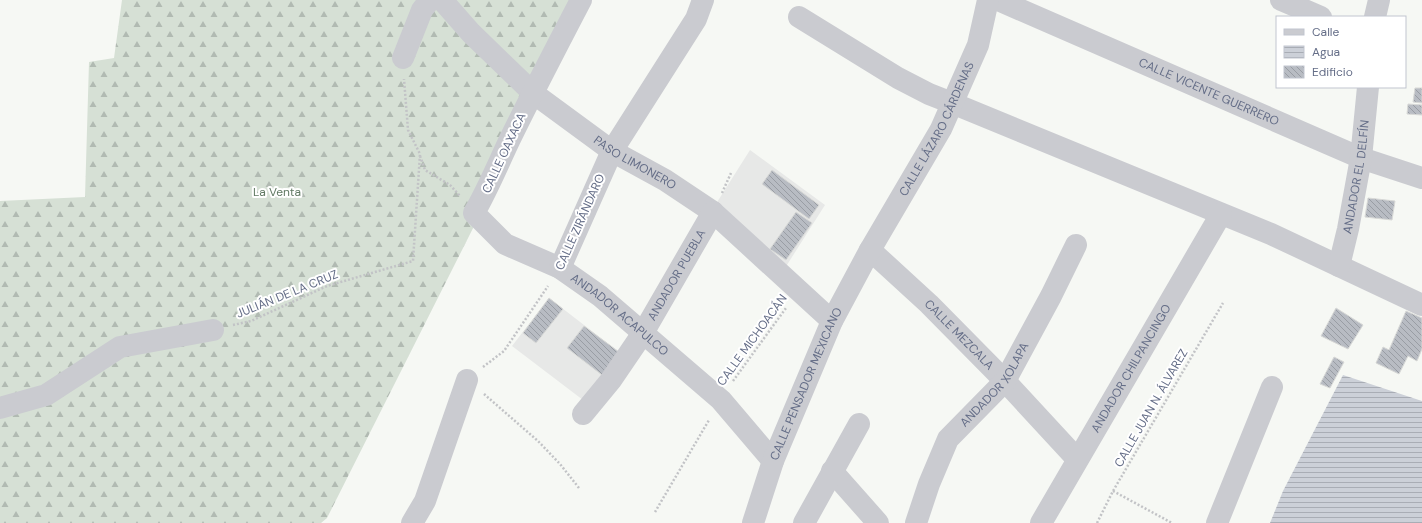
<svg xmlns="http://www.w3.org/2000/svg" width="1422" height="523" font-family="'DM Sans',sans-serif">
	<defs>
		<pattern id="forest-firs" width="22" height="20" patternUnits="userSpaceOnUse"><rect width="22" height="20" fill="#d6e0d5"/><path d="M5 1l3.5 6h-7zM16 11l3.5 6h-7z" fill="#b1bab2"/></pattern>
		<pattern id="water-rules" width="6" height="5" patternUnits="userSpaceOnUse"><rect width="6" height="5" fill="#ccd0d8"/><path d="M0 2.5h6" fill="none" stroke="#a9adb5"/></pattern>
		<pattern id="building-back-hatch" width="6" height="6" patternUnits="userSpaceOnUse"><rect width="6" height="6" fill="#b8bcc3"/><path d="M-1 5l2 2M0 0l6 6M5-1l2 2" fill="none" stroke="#999da4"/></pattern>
	</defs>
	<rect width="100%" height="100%" fill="#f6f8f4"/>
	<path fill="#e7e8e7" d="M750,150L825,205L785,268L714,207Z
		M549,298L619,352L583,400L512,346Z"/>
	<path fill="url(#forest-firs)" d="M122,0H588L327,518L321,523H0V201L85,197L89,62L114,58Z"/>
	<path fill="url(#water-rules)" d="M1343,375L1422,401V523H1270L1283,491Z"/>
	<path fill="url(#building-back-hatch)" stroke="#d8d9d7" d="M1415,88H1422V103L1413,102Z
		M1408,104L1422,105V115L1407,114Z
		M772,170L819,205L809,219L762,184Z
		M1368,198L1395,201L1392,220L1365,217Z
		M796,212L812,223L786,260L770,249Z
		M549,298L563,309L536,343L523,333Z
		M1336,308L1363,325L1348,349L1321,336Z
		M1406,311L1422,318V349L1417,361L1408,356L1399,374L1376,363L1383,347L1389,350Z
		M584,326L619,352L602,375L567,348Z
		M1334,357L1344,362L1330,388L1320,384Z"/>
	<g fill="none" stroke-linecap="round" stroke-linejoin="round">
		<path stroke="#c2c3c6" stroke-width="2.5" stroke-dasharray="2 2" stroke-linecap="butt" d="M420,156L425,170L450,185L460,196
			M722,193L731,173
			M233,325L251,321L327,286L413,261L420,154L408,130L404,79
			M483,367L504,351L548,286
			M733,381L786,308
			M484,394L538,441L560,464L579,488
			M1113,491L1172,523
			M655,512L709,420
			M1097,523L1113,491L1223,303"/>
		<g stroke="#cacbd0" stroke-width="22">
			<path id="s1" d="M442,0L471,33L533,93L612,151L665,180L713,212L832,321"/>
			<path id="s2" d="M581,0C557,46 533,92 510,139C498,164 488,189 474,213L505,244L560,268L600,296L721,400L773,461"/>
			<path id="s3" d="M998,0L1361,158L1422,178"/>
			<path d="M1281,0L1321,17"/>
			<path d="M799,17L898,78L929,94L952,103L1271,234L1422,305"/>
			<path d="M1375,17L1379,0"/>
			<path d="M403,58L422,10L430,0"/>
			<path id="s4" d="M870,250L929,304L1005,381L1077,459"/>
			<path id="s5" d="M1339,266L1348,229L1361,158L1368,87"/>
			<path d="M560,268L612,151L696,19L703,0"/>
			<path d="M0,408L46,395L120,347L213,330"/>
			<path id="s6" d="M583,414L611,380L643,333L713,212"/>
			<path d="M832,471L878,523"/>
			<path d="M412,523L425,501L467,380"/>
			<path id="s7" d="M753,523L773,461L832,321L870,250L941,129L978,45L988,0"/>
			<path d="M804,523L859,424"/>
			<path id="s8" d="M916,523L929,484L948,439L1005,381L1051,296L1076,245"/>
			<path id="s9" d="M1041,523L1221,214"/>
			<path d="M1217,523L1272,387"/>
		</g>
	</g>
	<g text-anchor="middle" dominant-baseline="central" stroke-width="4" stroke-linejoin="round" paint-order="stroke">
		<g font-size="12" fill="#646d87" stroke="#fff">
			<text stroke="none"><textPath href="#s3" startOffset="230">CALLE VICENTE GUERRERO</textPath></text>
			<text stroke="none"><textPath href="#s7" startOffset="436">CALLE LÁZARO CÁRDENAS</textPath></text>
			<text transform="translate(504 153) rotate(-65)">CALLE OAXACA</text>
			<text stroke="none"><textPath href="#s1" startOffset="254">PASO LIMONERO</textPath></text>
			<text stroke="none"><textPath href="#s5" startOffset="91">ANDADOR EL DELFÍN</textPath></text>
			<text transform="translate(580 222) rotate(-66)">CALLE ZIRÁNDARO</text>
			<text stroke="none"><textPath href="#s6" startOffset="168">ANDADOR PUEBLA</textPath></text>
			<text transform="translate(287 294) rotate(-22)">JULIÁN DE LA CRUZ</text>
			<text stroke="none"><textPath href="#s2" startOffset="418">ANDADOR ACAPULCO</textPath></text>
			<text stroke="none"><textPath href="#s4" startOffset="123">CALLE MEZCALA</textPath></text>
			<text transform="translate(752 340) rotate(-54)">CALLE MICHOACÁN</text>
			<text stroke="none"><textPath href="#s9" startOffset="179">ANDADOR CHILPANCINGO</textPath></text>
			<text stroke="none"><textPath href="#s8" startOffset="162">ANDADOR XOLAPA</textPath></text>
			<text stroke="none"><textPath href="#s7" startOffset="149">CALLE PENSADOR MEXICANO</textPath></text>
			<text transform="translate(1151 408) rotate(-60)">CALLE JUAN N. ÁLVAREZ</text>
		</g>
		<g font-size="12" fill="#607963" stroke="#fff">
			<text x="277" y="192">La Venta</text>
		</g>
	</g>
	<rect x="1276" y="16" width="130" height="72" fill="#ffffff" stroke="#c1c5cf"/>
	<rect x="1284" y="29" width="20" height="6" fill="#cacbd0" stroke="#c1c5cf"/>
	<text x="1312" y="36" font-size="12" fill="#646d87">Calle</text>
	<rect x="1284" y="46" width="20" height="12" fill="url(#water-rules)" stroke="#c1c5cf"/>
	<text x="1312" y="56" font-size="12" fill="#646d87">Agua</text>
	<rect x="1284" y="66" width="20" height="12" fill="url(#building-back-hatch)" stroke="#c1c5cf"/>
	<text x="1312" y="76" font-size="12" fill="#646d87">Edificio</text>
</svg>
